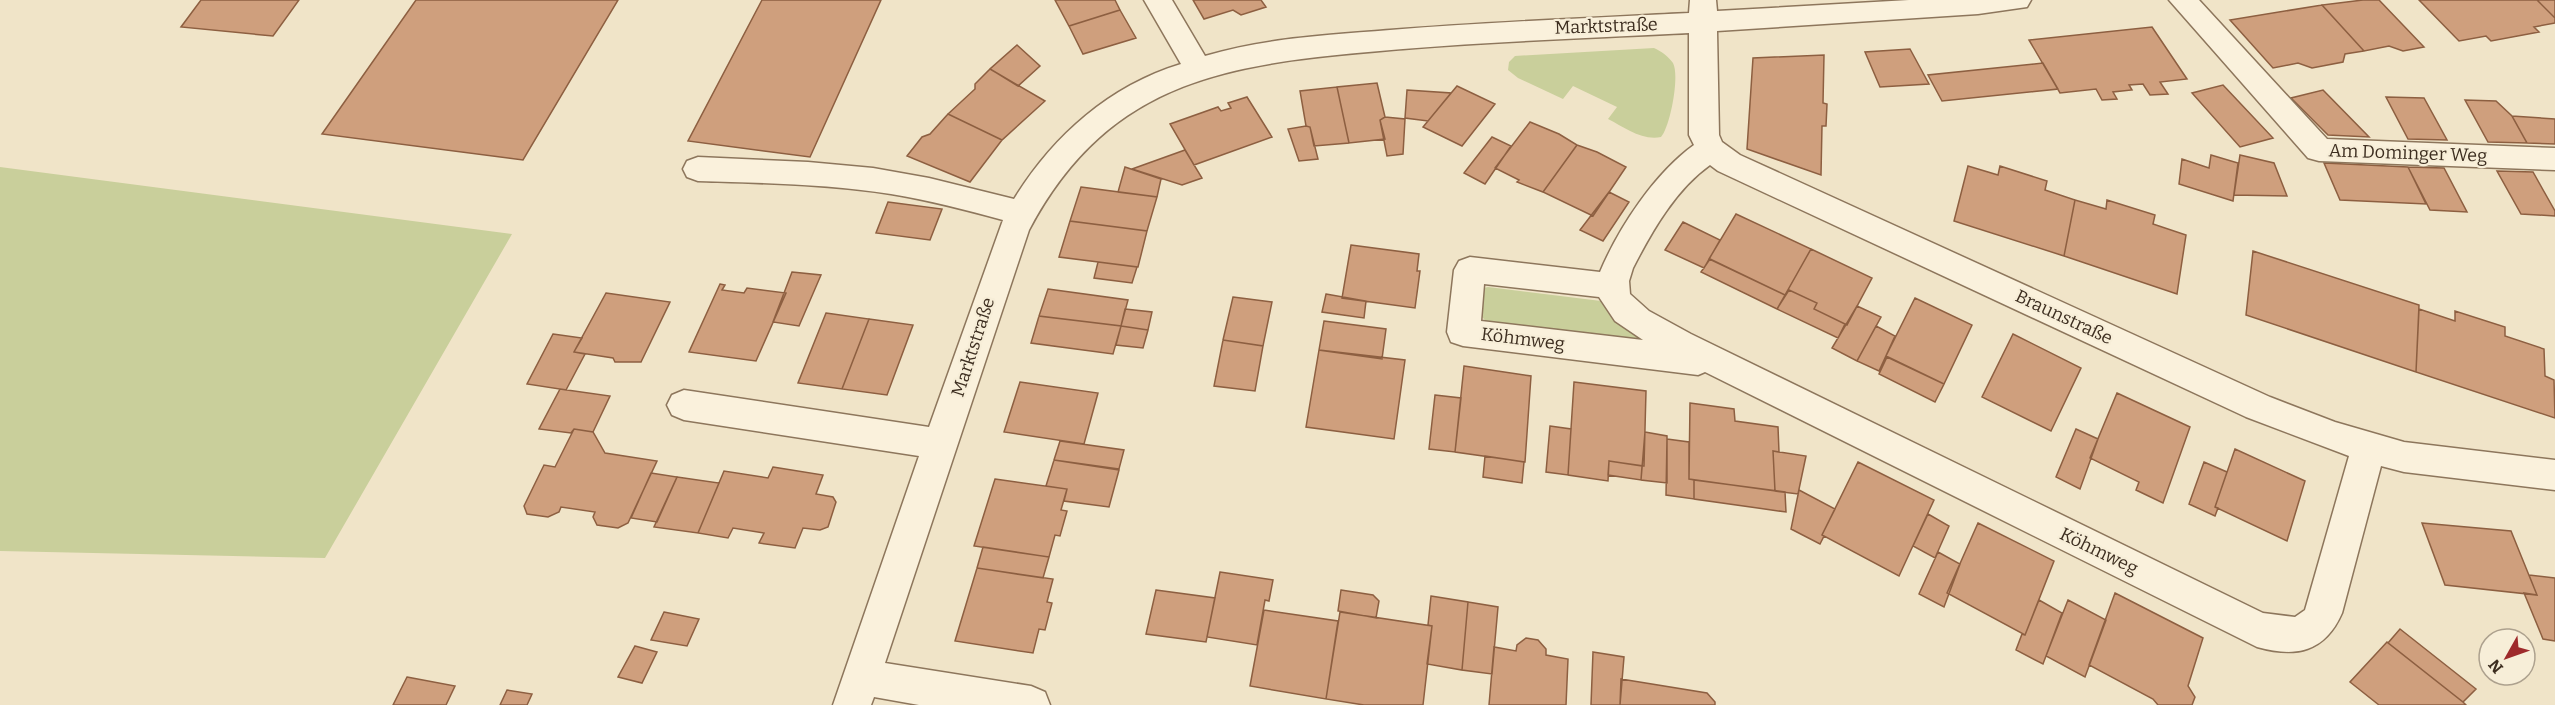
<svg xmlns="http://www.w3.org/2000/svg" width="2555" height="705" font-family="Bitter,serif">
	<rect width="100%" height="100%" fill="#f0e4c8"/>
	<path fill="#c9cf9b" d="M1654,48C1661,51 1668,56 1673,63C1680,76 1670,127 1661,137C1642,141 1624,127 1608,119L1617,107L1573,86L1563,99L1518,78L1508,70L1509,62L1515,56Z
		M0,167L512,234L325,558L0,551Z
		M1488,287L1601,301L1609,314L1646,341L1488,323L1481,316L1480,289Z"/>
	<path fill="#cf9f7d" stroke="#8d5f41" stroke-width="1.5" d="M201,0H299L273,36L181,27Z
		M416,0H618L523,160L322,134Z
		M762,0H881L810,157L688,141Z
		M1055,0H1115L1120,10L1069,26Z
		M1193,0H1261L1266,7L1241,15L1233,10L1204,19Z
		M2363,0H2379L2424,47L2403,51L2389,46L2364,51L2322,5Z
		M2419,0H2537L2555,18V23L2534,27L2539,32L2491,41L2486,36L2459,41Z
		M2537,0H2555V18Z
		M2322,5L2364,51L2345,54L2343,62L2312,68L2298,63L2273,68L2230,20Z
		M1120,10L1136,38L1083,54L1069,26Z
		M2152,27L2187,79L2160,82L2168,94L2150,95L2143,84L2129,85L2132,90L2113,92L2117,99L2102,100L2096,89L2060,93L2029,40Z
		M1017,45L1040,66L1018,86L990,69Z
		M1910,49L1929,84L1880,87L1865,52Z
		M1824,55L1823,103L1827,104L1826,126H1822L1821,175L1747,149L1753,58Z
		M2043,63L2058,89L1942,101L1928,75Z
		M990,69L1045,101L1002,140L948,114L975,89V84Z
		M1377,83L1385,117L1380,120L1385,139L1349,143L1337,87Z
		M2223,85L2273,138L2240,147L2192,93Z
		M1457,86L1495,104L1462,146L1423,127Z
		M1337,87L1349,143L1314,146L1310,127L1306,126L1300,91Z
		M1407,90L1451,93L1428,121L1405,118Z
		M2323,90L2369,137L2328,135L2291,98Z
		M1247,97L1272,137L1194,165L1170,124L1218,107L1221,111L1231,108L1228,103Z
		M2386,97L2424,98L2447,140L2408,139Z
		M2465,100L2496,101L2512,116L2527,143L2488,142Z
		M948,114L1002,140L970,182L907,156L922,137L930,134Z
		M2512,116L2555,119V144L2527,143Z
		M1385,117L1405,119L1403,154L1387,156L1380,120Z
		M1530,122L1559,134L1577,145L1543,192L1517,182L1519,180L1495,168Z
		M1306,126L1310,127L1318,159L1299,161L1288,129Z
		M1492,137L1511,146L1485,184L1464,173Z
		M1577,145L1597,152L1626,167L1593,216L1543,192Z
		M1185,150L1202,178L1182,185L1132,169Z
		M2211,155L2238,163L2233,201L2179,184L2182,159L2209,168Z
		M2240,155L2274,163L2287,196L2234,195Z
		M2324,163L2408,167L2426,204L2340,200Z
		M1968,166L1998,175L2000,166L2047,181L2045,190L2075,200L2064,256L1954,221Z
		M1125,167L1161,179L1157,197L1118,192Z
		M2408,167L2444,168L2467,212L2430,210Z
		M2497,171L2533,172L2555,211V216L2521,214Z
		M1081,187L1157,197L1147,231L1070,221Z
		M1609,192L1629,202L1603,241L1580,230Z
		M2075,200L2106,209L2107,200L2155,215L2153,224L2186,235L2177,294L2064,256Z
		M888,202L942,209L930,240L876,233Z
		M1736,214L1811,249L1785,295L1709,259Z
		M1070,221L1147,231L1138,267L1059,257Z
		M1683,222L1720,240L1704,268L1665,250Z
		M1351,245L1419,254L1417,271H1420L1415,308L1342,298Z
		M1811,249L1872,278L1847,325L1814,309L1817,303L1789,290L1785,295Z
		M2253,251L2419,305L2416,372L2246,315Z
		M1710,259L1785,295L1777,309L1701,272Z
		M1098,262L1137,267L1132,283L1094,278Z
		M792,272L821,275L799,326L773,322Z
		M720,284L725,285L722,290L744,293L747,288L786,293L756,361L689,352Z
		M1048,289L1128,300L1121,326L1039,316Z
		M1789,290L1817,303L1814,309L1845,324L1838,338L1777,309Z
		M606,293L670,302L641,362H615L613,358L574,352Z
		M1326,294L1366,301L1364,318L1322,312Z
		M1233,297L1272,302L1263,346L1223,340Z
		M1915,298L1972,325L1944,384L1886,356Z
		M1857,306L1881,317L1857,361L1832,348Z
		M1125,309L1152,312L1148,330L1121,326Z
		M2419,309L2455,321V311L2505,327V336L2544,349L2545,376L2554,380L2555,418L2416,372Z
		M826,313L869,319L842,389L798,383Z
		M1039,316L1121,326L1113,354L1031,343Z
		M869,319L913,325L887,395L842,389Z
		M1324,321L1386,329L1382,359L1319,350Z
		M1121,326L1148,330L1143,348L1116,345Z
		M1876,326L1895,336L1879,371L1857,361Z
		M553,334L582,338L574,352L585,354L566,390L527,384Z
		M2013,334L2081,368L2051,431L1982,397Z
		M1223,340L1263,346L1255,391L1214,386Z
		M1319,350L1405,360L1394,439L1306,427Z
		M1887,357L1944,384L1935,402L1879,374Z
		M1464,366L1531,376L1525,462L1455,452Z
		M1020,382L1098,393L1084,444L1004,432Z
		M1574,382L1646,391L1644,466L1609,461L1608,481L1568,475Z
		M560,389L610,396L593,432L574,429L571,433L539,429Z
		M2117,393L2190,427L2163,503L2136,490L2139,482L2090,458Z
		M1435,395L1461,398L1455,452L1429,449Z
		M1690,403L1734,409L1735,421L1778,427L1779,452L1773,451L1775,491L1689,479Z
		M1550,426L1571,429L1568,475L1546,472Z
		M574,429L593,432L605,453L657,461L628,523L618,528L597,525L593,517L595,512L561,507L559,512L548,517L527,514L524,506L544,465L555,467Z
		M2076,429L2098,439L2080,489L2056,477Z
		M1645,432L1667,436V483L1641,480Z
		M1667,439L1689,442V479L1694,480V499L1666,495Z
		M1060,441L1124,450L1119,469L1054,460Z
		M2235,449L2305,481L2287,541L2215,507Z
		M1773,451L1806,456L1798,494L1775,491Z
		M1485,456L1524,462L1522,483L1483,477Z
		M1054,460L1119,470L1109,507L1064,501L1067,489L1046,486Z
		M1609,461L1642,466L1641,480L1608,475Z
		M1858,462L1934,500L1899,576L1822,535Z
		M2204,462L2227,472L2215,507L2218,508L2215,516L2189,504Z
		M773,467L823,475L816,494L833,497L836,502L828,527L820,530L803,528L795,548L759,543L764,533L733,528L728,538L698,533L724,471L768,478Z
		M651,473L677,477L657,522L631,518Z
		M677,477L719,483L698,533L654,527Z
		M995,479L1067,489L1061,510L1067,511L1060,536L1055,535L1049,557L974,546Z
		M1694,480L1785,492L1786,512L1694,499Z
		M1799,490L1835,509L1822,535L1824,536L1820,544L1791,529Z
		M1928,514L1949,526L1935,558L1913,546Z
		M1978,523L2054,561L2025,635L1947,593Z
		M2422,523L2511,531L2537,595L2445,585Z
		M983,547L1049,557L1043,578L977,568Z
		M1938,552L1960,564L1944,607L1919,594Z
		M977,568L1053,579L1047,602L1052,603L1045,630L1039,629L1033,653L955,641Z
		M1220,572L1273,580L1269,601L1265,600L1257,645L1207,637Z
		M2529,575L2555,578V641L2543,639L2524,593L2537,595Z
		M1156,590L1215,598L1206,642L1146,634Z
		M1341,590L1373,595L1379,601L1376,618L1338,611Z
		M2115,593L2203,638L2188,686L2195,697L2192,705H2158L2153,699L2089,665Z
		M1431,596L1468,602L1462,670L1427,664L1432,626L1428,625Z
		M2039,600L2062,613L2043,664L2016,650L2022,634L2025,635Z
		M2068,600L2106,620L2085,677L2046,656Z
		M1468,602L1498,607L1492,674L1462,670Z
		M1264,610L1338,621L1326,699L1250,686Z
		M664,612L699,619L687,646L651,640Z
		M1340,612L1432,626L1423,705H1364L1326,699Z
		M2400,629L2476,689L2463,702L2388,643Z
		M1526,638L1538,640L1546,649V655L1568,659L1566,705H1489L1494,647L1516,651L1517,645Z
		M2387,642L2463,702L2466,705H2379L2350,682Z
		M635,646L657,652L642,683L618,677Z
		M1593,652L1624,657L1620,705H1591Z
		M407,677L455,686L446,705H393Z
		M1621,679L1707,693L1715,702V705H1620Z
		M507,690L532,694L527,705H500Z"/>
	<g fill="none" stroke-linecap="round" stroke-linejoin="round">
		<g stroke="#8d765c" stroke-width="3">
			<path id="minor" d="M1144,0H1172L1205,56C1265,38 1328,35 1390,30C1489,22 1589,18 1689,13L1690,0H1716L1717,11L1909,0H2031L2027,7L1978,14L1717,31L1719,135L1722,142L1740,155L2270,397L2335,422L2404,442L2555,460V490L2404,472L2381,466L2342,613C2325,652 2296,658 2257,647L1705,372L1698,375L1463,346L1451,342L1447,332L1454,270L1459,261L1470,257L1600,272C1619,227 1655,173 1694,145L1689,135V33C1594,38 1498,41 1403,49C1242,63 1113,71 1029,230L885,663L1031,686L1045,692L1050,705H919L874,697L871,705H833L919,456L684,420L672,415L667,405L672,395L684,390L929,427L1003,220C966,210 929,200 891,194C827,184 762,183 698,181L687,177L683,169L687,161L698,157L808,162L873,168L929,178L1014,199C1053,136 1109,86 1181,64ZM1710,165L1718,171L2246,417L2349,456L2305,610L2295,617L2263,613L1691,334L1649,311L1630,294L1629,281L1633,268C1652,231 1676,189 1710,165ZM1484,284L1599,297L1615,321L1643,340L1481,321Z
				M2169,0H2199L2327,139L2555,148V170L2319,161L2308,158Z"/>
		</g>
		<use href="#minor" fill="#faf1dc" fill-rule="evenodd"/>
	</g>
	<g text-anchor="middle" dominant-baseline="central" stroke-width="4.5" stroke-linejoin="round" paint-order="stroke">
		<g font-size="18" fill="#3d2e20" stroke="#f7eed8">
			<text transform="translate(1606 26) rotate(-2)">Marktstraße</text>
			<text transform="translate(2408 153) rotate(2)">Am Dominger Weg</text>
			<text transform="translate(2064 317) rotate(25)">Braunstraße</text>
			<text transform="translate(1523 339) rotate(7)">Köhmweg</text>
			<text transform="translate(973 347) rotate(-72)">Marktstraße</text>
			<text transform="translate(2099 551) rotate(26)">Köhmweg</text>
		</g>
	</g>
	<g transform="translate(2507 657) rotate(230)"><circle r="28" fill="#f7eed8" stroke="#ada18e" stroke-width="1.5"/>
	<path d="M0-4.5L10 22L0 15L-10 22Z" fill="#9e2a2b"/>
	<text y="-9" font-size="16" font-weight="bold" text-anchor="middle" fill="#3d2e20">N</text>
	</g>
</svg>
